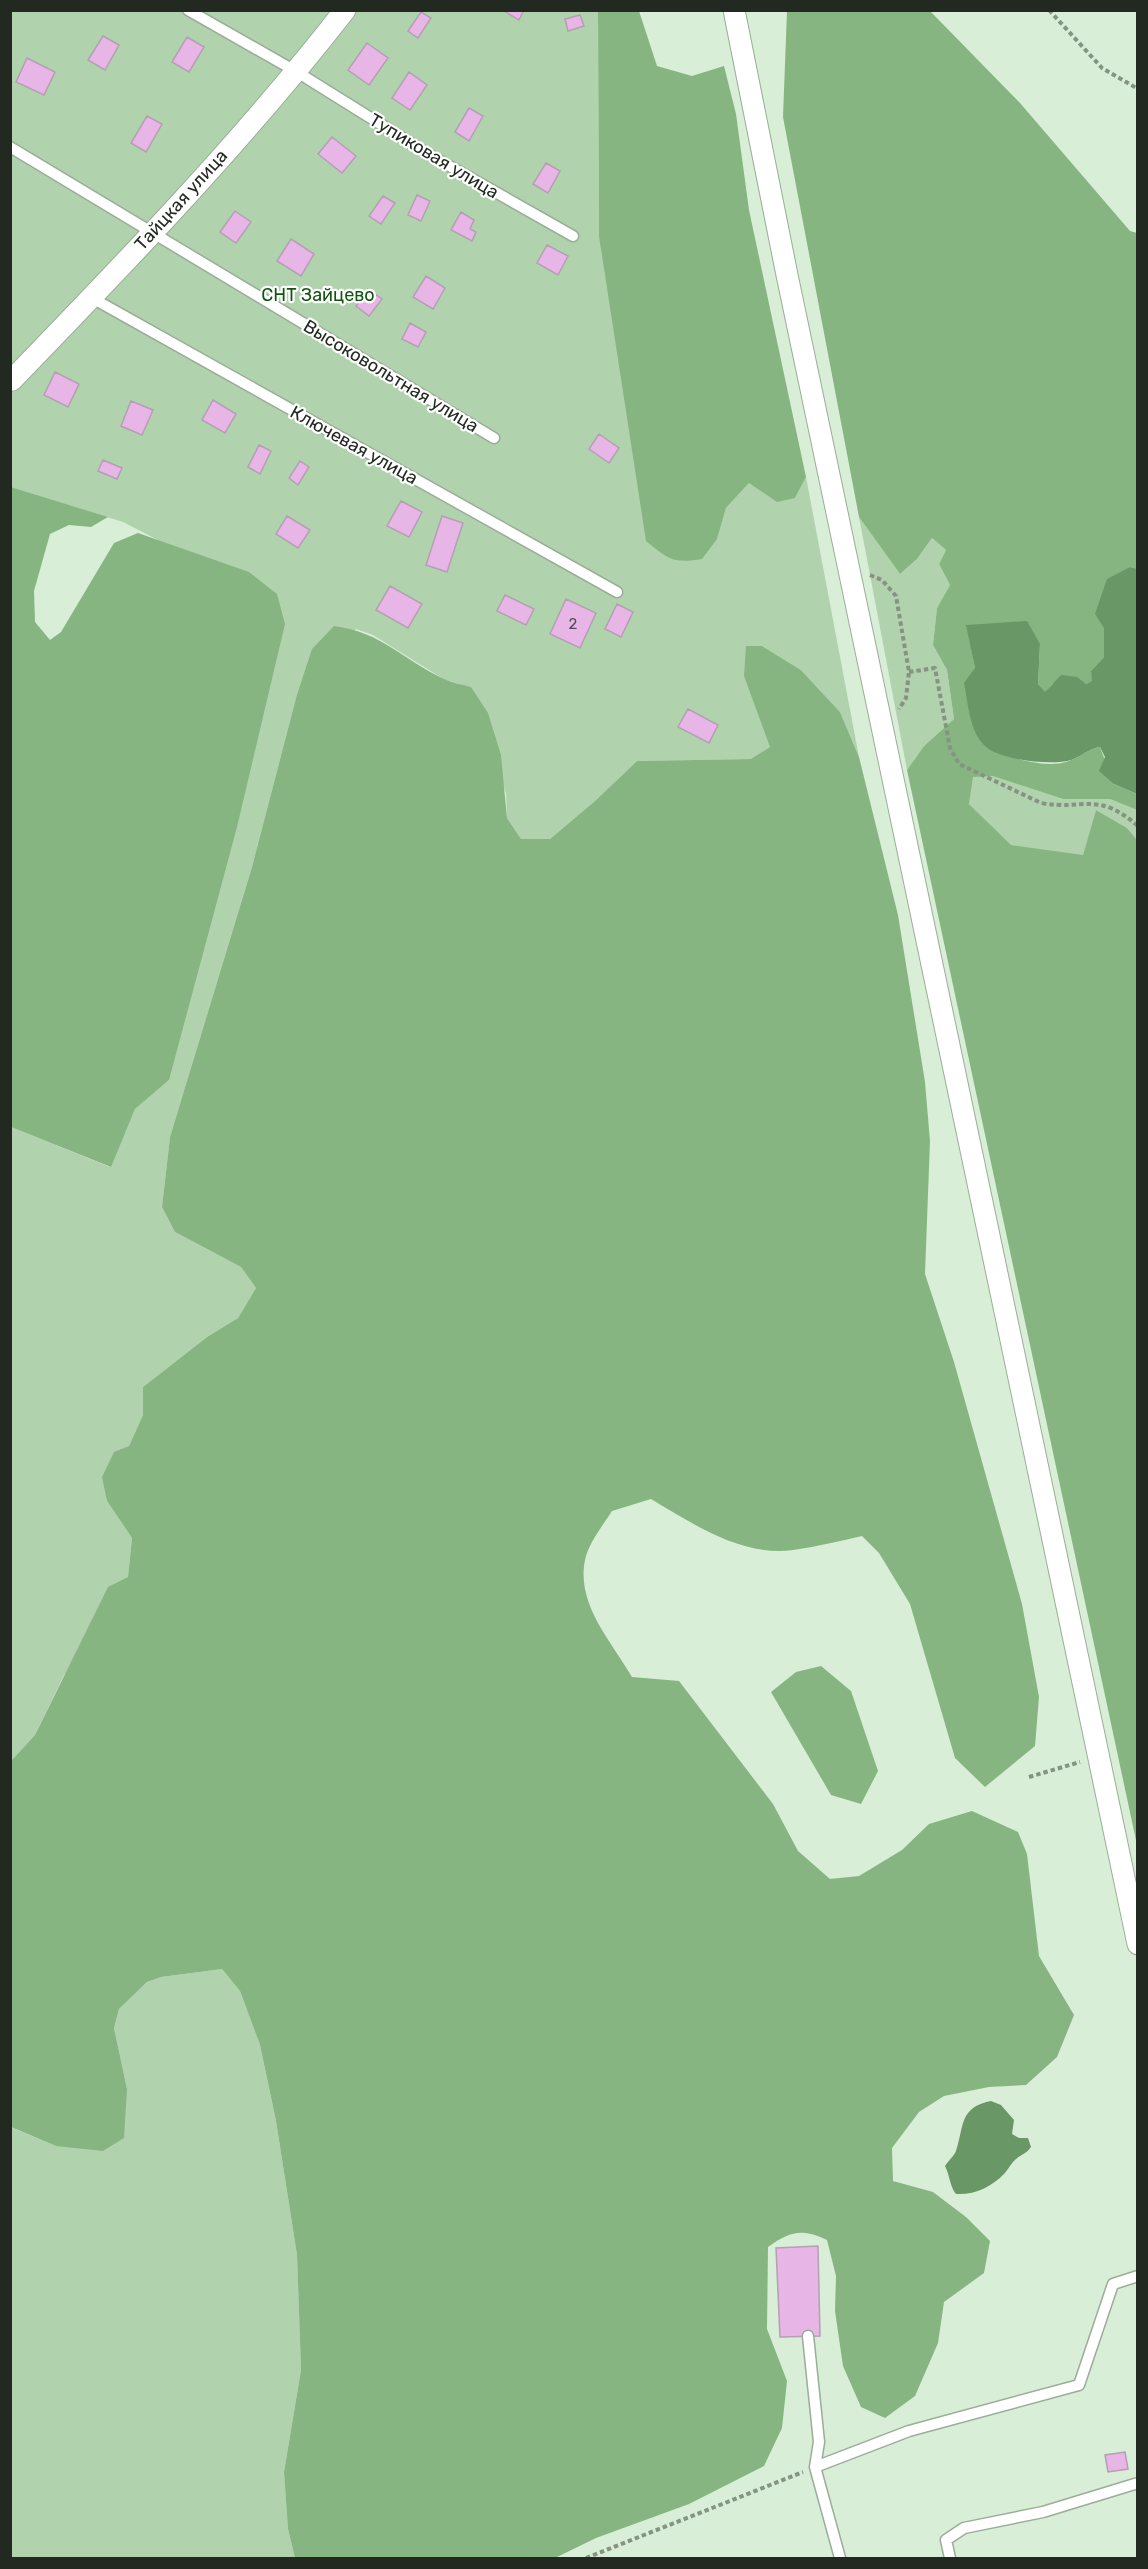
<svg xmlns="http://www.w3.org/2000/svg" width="1148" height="2569" font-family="Rubik,sans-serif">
	<rect width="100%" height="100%" fill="#d9eed7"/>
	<path fill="#b0d3ad" d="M11,11H598L599,236L717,538L726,508L749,483L795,498L806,477L859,757L840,712L801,670L762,646L770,747L752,759L637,761L595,801L550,839H521L507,818L506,793L471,687L445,680L373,635L356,629L296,698L252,867L170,1137L162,1207L175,1232L241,1267L256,1288L238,1318L207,1337L143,1387V1415L129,1446L114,1453L107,1501L132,1538L128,1577L63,1677L35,1735L11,1761V1127L110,1167L135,1109L169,1080L160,541L123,522L11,487Z
		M859,517L900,574L917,559L932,538L946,550L939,564L950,585L937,608L933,645L947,670L954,719L924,746L907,770Z
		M993,775L1063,799H1110L1137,810V840L1127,828L1096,810L1083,856L1010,845L969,804L972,777Z
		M222,1969L240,1991L260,2045L276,2121L297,2255L301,2370L284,2472L288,2529L295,2558H11L10,2127L56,2146L127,2089L114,2028L119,2009L147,1982L161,1977Z"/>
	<path fill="#86b582" d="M598,11H639L657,66L692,76L724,66L736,114L749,210L806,477L795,498L777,502L749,483L726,508L717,539L702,559C673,564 668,559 646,541L599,236Z
		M787,11H930L1020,103L1130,231L1137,233V569L1130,567L1104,628V657L1091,671L1093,681L1086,684H1052L1045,693L1038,684L1040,644L967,625L975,668L997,753C1019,759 1047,769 1069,761C1081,757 1088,749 1100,747L1114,784L1137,794V810L1110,799H1063L993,776L973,777L969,804L1011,845L1083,855L1096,810L1127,828L1137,840V1845L907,770L924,746L954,719L947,670L933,645L937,608L950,585L939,564L946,550L932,538L917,559L900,574L859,517L783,117Z
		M11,487L108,517L91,527L69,525L50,534L34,591L35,622L50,640L61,632L114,543L138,533L249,572L277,594L285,624L237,827L169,1080L135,1109L111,1167L11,1127Z
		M334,626C382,632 403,660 444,679C452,683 462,684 471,687L488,713L501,755L507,818L521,839H550L595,801L637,761L751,759L770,747L744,676L746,646H762L801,670L840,712L859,757L898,915L925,1082L930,1141L925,1274L954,1362L1022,1604L1039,1697L1035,1746L985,1787L955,1758L910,1604L879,1553L862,1536C839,1541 816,1547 793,1550C742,1557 693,1524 651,1499L612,1511C603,1525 588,1544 585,1560C576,1604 611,1641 632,1677L679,1681L773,1804L798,1851L830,1879L859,1876L902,1850L929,1824L972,1811L1018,1832L1027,1854L1039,1956L1074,2015L1057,2057L1026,2085L989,2087L944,2096L919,2112L892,2148L893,2181L933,2192L966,2217L990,2241L984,2273L944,2302L938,2343L915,2396L885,2418L861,2407L843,2366L835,2311L836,2276L827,2240C802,2228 790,2231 768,2247L767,2329L787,2381L782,2428L764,2466L689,2504L596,2538L555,2558H295L288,2529L284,2472L301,2370L297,2255L276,2121L260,2045L240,1991L222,1969L161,1977L147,1982L119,2009L114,2028L127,2089L124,2138L103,2151L56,2146L11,2127V1761L35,1735L108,1587L128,1577L132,1538L107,1501L102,1477L114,1452L129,1446L143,1415V1387L207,1337L238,1318L256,1288L241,1267L175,1232L162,1207L170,1137L252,867L296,698L312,649Z
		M821,1666L851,1691L878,1771L861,1804L831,1795L771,1692L796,1672Z"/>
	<path fill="#699765" d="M1130,567L1138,569L1137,794L1114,784L1099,771L1105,757L1100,747C1087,749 1079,759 1067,761C1048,765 996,760 983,744C969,729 968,702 964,683L975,668L966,625L1027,621L1040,644L1038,684L1045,692L1061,675L1077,677L1086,684L1092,681L1091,671L1104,657V628L1095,614L1107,579Z
		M991,2101L1001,2105L1014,2120L1012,2134L1019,2138H1028L1031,2147C1026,2154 1022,2154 1016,2159C1011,2163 1008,2170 1004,2174C991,2187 975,2195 956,2194C950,2187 950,2176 945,2166C948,2161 954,2156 956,2151C964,2127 959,2107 991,2101Z"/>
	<path fill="#e8b5e7" stroke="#b49fb3" stroke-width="1.5" d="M502,10H524L519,20Z
		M421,12L431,18L418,38L408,31Z
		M580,15L584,26L568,31L565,19Z
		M103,36L119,45L105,70L88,60Z
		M187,37L204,47L189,72L172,62Z
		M367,43L388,58L369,85L348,70Z
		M27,58L55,72L44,95L16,82Z
		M409,72L427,85L410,110L392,98Z
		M469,108L483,116L469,141L455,132Z
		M147,116L162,124L146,152L131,143Z
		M332,137L356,156L342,173L318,154Z
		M546,163L560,171L548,193L533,184Z
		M417,195L430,201L421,221L408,215Z
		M383,196L395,203L381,224L369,216Z
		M235,211L251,222L236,243L220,232Z
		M461,212L474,220L470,229L476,232L472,241L451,230Z
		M291,239L314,254L301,276L277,261Z
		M547,245L568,256L558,275L537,263Z
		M426,276L445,288L433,309L413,297Z
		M368,289L382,299L369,316L356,306Z
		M410,323L426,332L418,347L402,339Z
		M55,372L79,384L68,407L44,395Z
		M213,400L236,414L225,433L202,420Z
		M131,401L153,410L142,435L121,426Z
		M599,434L619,448L609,463L589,449Z
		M259,445L271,451L260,474L248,467Z
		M103,460L122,468L117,479L98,471Z
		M300,461L309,467L298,485L289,478Z
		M401,501L422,512L409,537L387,526Z
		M287,516L310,530L298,548L276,534Z
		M442,516L463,523L447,572L426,565Z
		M390,586L422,604L408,628L376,610Z
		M505,595L534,609L526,625L497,611Z
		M566,599L596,613L580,648L550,634Z
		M617,604L633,612L621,637L605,629Z
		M688,709L718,725L709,743L678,727Z
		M818,2246L820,2336L780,2337L776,2248Z
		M1125,2452L1128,2469L1108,2472L1105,2455Z"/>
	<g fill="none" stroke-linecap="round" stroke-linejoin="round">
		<g stroke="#9aad98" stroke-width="13">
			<path id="lane" d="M188,10L297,72L430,155L573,236
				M10,147L494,438
				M92,298L617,592
				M808,2336L819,2442L815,2467L840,2558
				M815,2467L909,2431L1079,2385L1113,2284L1138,2276
				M950,2558L946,2540L964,2528L1043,2512L1138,2483"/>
		</g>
		<g stroke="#9aad98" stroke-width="23">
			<path id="street" d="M734,10L787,275L1138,1944
				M10,379L12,380C127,261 243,141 345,10"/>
		</g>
		<path stroke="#859383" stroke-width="4" stroke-dasharray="4.5 3" stroke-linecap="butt" d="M1049,10L1102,68L1138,89
			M870,575L882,580L896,596L909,672L906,698L899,709
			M909,672L935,668L950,748L959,764L1041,803C1085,811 1096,790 1138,826
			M1029,1777L1080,1762
			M586,2558L803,2472"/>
		<use href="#lane" stroke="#fff" stroke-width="10"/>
		<use href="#street" stroke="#fff" stroke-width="21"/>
	</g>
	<g text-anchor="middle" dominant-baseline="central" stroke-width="4.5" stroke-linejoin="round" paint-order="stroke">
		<g font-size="15" fill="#544c52">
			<text x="573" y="624">2</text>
		</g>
		<g font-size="18" fill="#222921" stroke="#fff">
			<text transform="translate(434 156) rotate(31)">Тупиковая улица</text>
			<text transform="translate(181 200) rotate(-48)">Тайцкая улица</text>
			<text transform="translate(391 376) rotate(31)">Высоковольтная улица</text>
			<text transform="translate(354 445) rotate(29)">Ключевая улица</text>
		</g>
		<g font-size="18" fill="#135411" stroke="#fff">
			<text x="318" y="295">СНТ Зайцево</text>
		</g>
	</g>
	<rect width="1148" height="2569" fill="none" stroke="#222921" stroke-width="24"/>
</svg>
